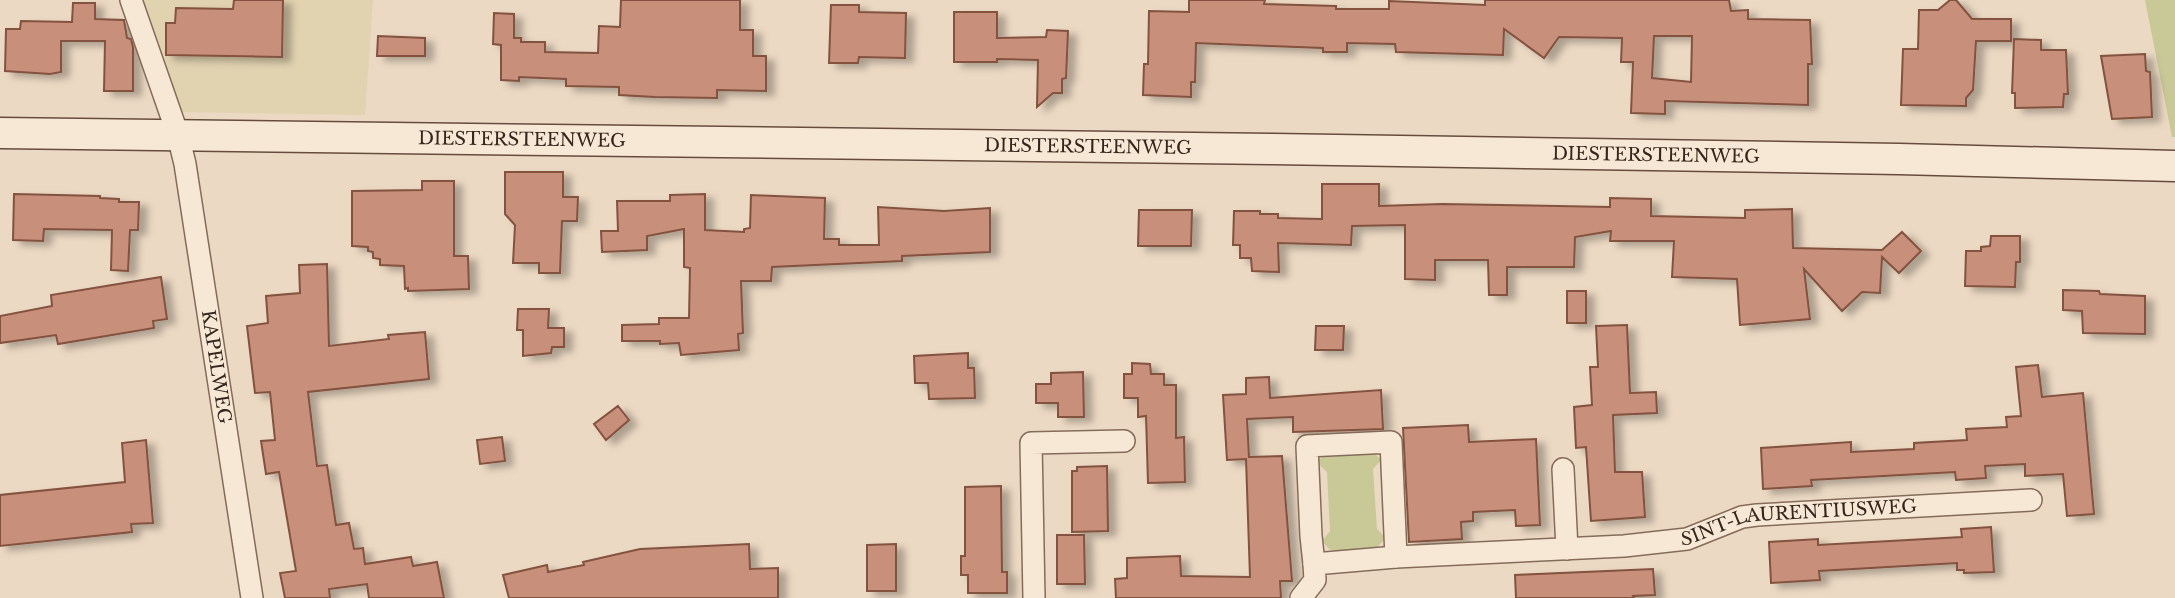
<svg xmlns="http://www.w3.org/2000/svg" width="2175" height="598" font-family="'Libre Baskerville',serif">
	<defs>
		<filter id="shadow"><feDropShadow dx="8" dy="4.5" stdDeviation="3.5" flood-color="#0004"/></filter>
	</defs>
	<rect width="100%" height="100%" fill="#ecd9c3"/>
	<path fill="#e1d2b0" d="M138,0H373L365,115L181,112L171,91Z"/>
	<path fill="#c9c897" d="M2145,0H2175V137H2172Z
		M1372,451L1381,460L1373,469L1377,529L1386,538L1375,549L1335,551L1329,549L1322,541L1330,531L1327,472L1316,462L1327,453Z"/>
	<path fill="#c88f7a" stroke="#835241" stroke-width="2" fill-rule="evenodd" filter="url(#shadow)" d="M234,0H283L282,57L166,55V23H175L176,8L233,9Z
		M621,0H740V30H753V56H766V91L717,90V98L655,97L619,95V87L566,86V79L519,77V81L501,80V45L493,44L494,13L514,14V38H521V42H545V52L598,53L599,26L620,27Z
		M1189,0H1265L1264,4L1336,6V9H1389V1L1485,5V0H1729L1731,11L1748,10V19L1810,20L1812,64H1808V105L1665,101V114L1631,113L1633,62H1621L1622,38L1559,37L1544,58L1504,29L1503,55L1396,52L1395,44L1347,43V52H1323V48L1196,43L1195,82H1191V97L1143,95L1144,64H1148L1149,11L1189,12ZM1654,36H1692L1691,82L1652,78Z
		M1950,0H1956L1972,19H2011V41H1976L1973,90L1966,98V106L1901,105L1903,49H1918L1919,10H1938Z
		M73,3H95V19L124,20L127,38L131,39L133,47V91H104L105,41H61V72L50,74L5,71L6,29H20L21,21L72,22Z
		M831,5H859V12L906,13L905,58L859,57L858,63H829Z
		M954,12H997V38L1046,37L1047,30L1068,31L1066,78L1062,79V93H1053L1037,107L1038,60L997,59V62H954Z
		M378,36L425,38V56H377Z
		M2014,39L2041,40V50H2066L2068,94H2064L2063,107L2015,108V93H2012Z
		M2145,54L2146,71L2150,72L2152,117L2112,119L2101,56Z
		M505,172H563V197H578L577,221H562L560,273H539V263H513L515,225L505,214Z
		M422,181H454V256H468L469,289L408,291V288L405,289L404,266L380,265V259L373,258V252L368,251V247L352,246V191L422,190Z
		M1322,184H1379V206L1442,204L1610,207V198L1651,199V216L1745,218V210L1792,209L1793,248L1882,250L1902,232L1921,251L1899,273L1882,257L1880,293L1862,292L1842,311L1804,269L1810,319L1740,325L1737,279L1672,277L1674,241H1610L1611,231L1575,237L1574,267H1507V295H1489L1488,260H1435V280L1405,279V225L1352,226L1351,245L1278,243L1279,272L1252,271L1251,258H1240V245H1233L1234,211H1260V214H1278V218L1322,219Z
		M14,194L100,196V198L119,199V202H139L138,230H130L128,271L111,270L112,230L44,229L43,241L13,240Z
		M705,194V230L744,232V229L750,228L751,195L825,198L824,239H839V245H879L878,207L944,211L990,208V252L902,256V261L772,267L771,281H741L743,333L738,334L739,350L681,355L679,343L660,344V341H622V325L659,324V318H689L690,268L684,267V229L647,236V250L602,252L601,231H618L617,201H670V195Z
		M1139,210H1192L1191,246H1138Z
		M1991,236H2020V262H2016L2015,287L1965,286L1966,251H1981V247L1990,246Z
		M327,264L329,346L389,339L388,335L425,332L429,379L308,392L317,466L327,465L336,525L349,523L354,549L363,548L365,564L411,557L413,566L437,562L444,598H369L367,584L329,589L330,598H285L280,573L296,571L279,472L266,474L261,441L275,440L270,392L255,393L247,326L268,323L266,296L300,293L299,265Z
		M161,277L167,319L153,321L154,328L58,344L56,335L0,343V316L52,306L51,295Z
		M2063,290L2099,291L2100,294L2145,296V334L2083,333L2082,311L2063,310Z
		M1567,291H1586V323H1567Z
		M518,309H549L548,328H564V347H552L551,353L523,356V330H517Z
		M1627,325L1630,393L1656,392L1657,413L1613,415L1615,472H1642L1645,517L1591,521L1586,447L1576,448L1574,407L1592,405L1590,367H1598L1596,326Z
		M1316,326H1344L1343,350H1315Z
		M968,353V368H974L975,398L929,399L928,383H915L914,356Z
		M1132,363L1150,364L1151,374H1164V385H1176V438L1184,437L1185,482L1148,483L1146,416L1138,417V398H1124V374H1132Z
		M2038,365L2042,397L2083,393L2094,514L2067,516L2063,474L2025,476V464L1985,466L1986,478L1956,480L1955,472L1811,480L1812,486L1763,489L1761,448L1851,442V452L1914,449V443L1967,440L1966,429L2007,427L2006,417L2021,416L2016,367Z
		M1083,372L1084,417H1058V403H1036V384H1051V373Z
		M1269,377L1270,398L1381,390L1383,429L1293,432V417L1247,419L1249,457L1282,456L1292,581H1280L1281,598H1116L1115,579L1127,578V558L1180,556L1181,576L1250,577L1246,459L1227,460L1223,395L1246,394V378Z
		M618,406L629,420L606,440L594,424Z
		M1468,425L1469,442L1536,439L1540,525L1516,526L1515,510L1473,512V521L1461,522L1462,539L1409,542L1403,428Z
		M502,437L505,461L480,464L477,440Z
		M146,440L153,523L131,524L132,532L0,546V495L125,482L122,443Z
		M1107,466L1108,531L1072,532V471H1077V467Z
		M1001,486L1002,572H1007V593H968V575H961V556H965V487Z
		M1991,527L1994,572L1964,573V570H1957V563L1819,571L1820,580L1771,583L1769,542L1818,539V545L1962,537L1961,529Z
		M1057,535H1084L1085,584H1057Z
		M749,544L750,569L778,568V598H509L503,575L547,565L548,572L584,565L583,562L640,549Z
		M896,544V591H867V545Z
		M1653,569L1655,595L1633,596L1634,598H1516L1515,575Z"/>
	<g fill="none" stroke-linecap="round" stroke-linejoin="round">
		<g stroke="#856b5a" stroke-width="24">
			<g id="minor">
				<path id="s1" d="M131,0L178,135L185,164L252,598"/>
				<path d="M1563,469L1567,549"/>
				<path d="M1314,564L1311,536L1307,446L1391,442L1396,557"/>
				<path d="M1034,598L1031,443L1124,441"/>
				<path id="s2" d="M1301,598L1315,580L1314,564L1396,557L1624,546L1687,539L1742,517L1757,515L2031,500"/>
			</g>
		</g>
		<g stroke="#674c3e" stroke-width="33">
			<g id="secondary">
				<path id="s3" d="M0,133L1273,149L1899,159L2175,166"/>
			</g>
		</g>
		<use href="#minor" stroke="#f7e8d5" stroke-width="21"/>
		<use href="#secondary" stroke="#f7e8d5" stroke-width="30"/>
	</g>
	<g text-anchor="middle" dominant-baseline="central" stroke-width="5" stroke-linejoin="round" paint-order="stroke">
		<g font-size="18" fill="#35261e" stroke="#f3e5d2">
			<text stroke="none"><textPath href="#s3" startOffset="522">DIESTERSTEENWEG</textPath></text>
			<text stroke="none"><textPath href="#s3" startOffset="1088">DIESTERSTEENWEG</textPath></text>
			<text stroke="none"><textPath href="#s3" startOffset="1656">DIESTERSTEENWEG</textPath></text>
			<text stroke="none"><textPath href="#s1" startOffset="378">KAPELWEG</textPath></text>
			<text stroke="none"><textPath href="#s2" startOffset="527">SINT-LAURENTIUSWEG</textPath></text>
		</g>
	</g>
</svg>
